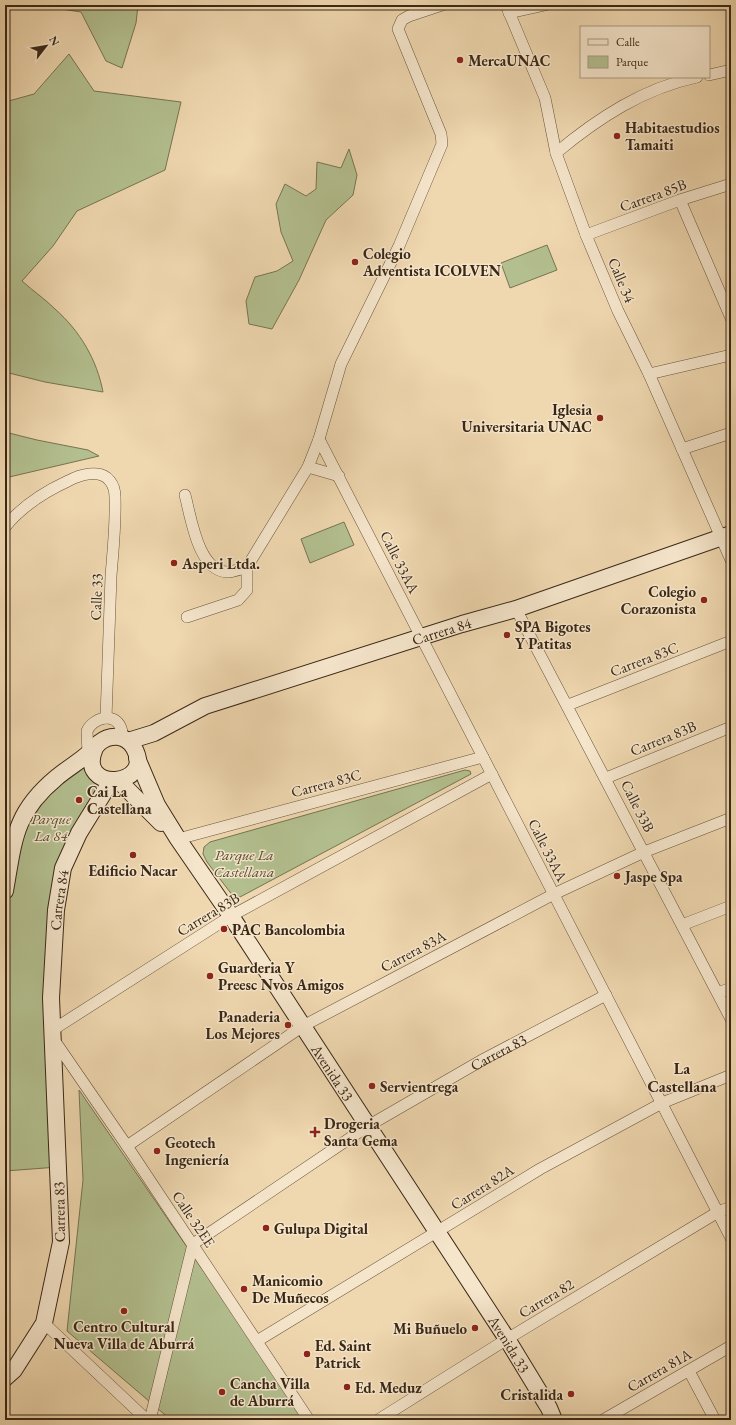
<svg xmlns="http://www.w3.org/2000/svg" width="736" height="1425" font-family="'EB Garamond',serif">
	<rect width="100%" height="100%" fill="#efd7af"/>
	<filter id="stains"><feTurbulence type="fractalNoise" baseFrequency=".005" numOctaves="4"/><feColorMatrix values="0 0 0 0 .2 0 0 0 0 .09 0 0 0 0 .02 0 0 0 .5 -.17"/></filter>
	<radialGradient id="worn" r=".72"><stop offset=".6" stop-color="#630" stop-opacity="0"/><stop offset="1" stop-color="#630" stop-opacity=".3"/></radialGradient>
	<path fill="#b3bf8f" stroke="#767452" d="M35,5H138L136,23L122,68L106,61L81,12Z
		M69,54L94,91L181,102L165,170L77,211L53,246L22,281C33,291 45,299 55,309C80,331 97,360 103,392L45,382L5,372V102L34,94Z
		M349,149L357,175L353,195L326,220L299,280L272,329L249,324L246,301L255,277L277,271L293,261L281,232L276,204L285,184L306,196L316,189L317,162L341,168Z
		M547,245L557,270L510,288L501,263Z
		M5,432L37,440L88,450L99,456L5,478Z
		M344,522L354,545L310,563L301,539Z
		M92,757L111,781L74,843L58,899V1167L5,1171V891L26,811Z
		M465,770L470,771L471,774L240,897L233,896L207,862L203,854L204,847L210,842Z
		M79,1090L306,1420H171L67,1331L83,1180Z"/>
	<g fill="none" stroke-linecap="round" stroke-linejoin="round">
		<g stroke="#67543c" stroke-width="12">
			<g id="street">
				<path d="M506,5L545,98L556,153L586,235L618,311L649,374L731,560"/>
				<path d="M509,13L545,5"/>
				<path d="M709,75L731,70"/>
				<path d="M556,153C598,118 644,88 697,77"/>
				<path d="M680,200L731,318"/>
				<path d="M586,235L680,200L731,184"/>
				<path d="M649,374L731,355"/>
				<path d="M319,439L731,1238"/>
				<path d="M682,449L731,433"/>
				<path d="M308,467L339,476"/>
				<path d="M185,495C191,517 198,573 229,572C235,571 241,569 247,567L308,467L319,439L341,364L399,246L442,144L441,134L398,29L402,20L409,16L442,5"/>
				<path d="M5,527C22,506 44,492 68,481C79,475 101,468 110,481C114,486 115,491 115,497C116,524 113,550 111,576C109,623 108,671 106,718"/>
				<path d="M516,609L731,1019"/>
				<path d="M187,617L238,600L247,590V567"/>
				<path d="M568,705L731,641"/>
				<path d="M88,753L87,731C93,718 114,711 121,728C122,731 122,735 123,738"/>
				<path d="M606,778L731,727"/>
				<path d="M178,839L483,757"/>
				<path d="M682,925L731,906"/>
				<path d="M718,993L731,988"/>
				<path d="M51,1031L231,916L492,774"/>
				<path d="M52,1037L127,1146L309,1420"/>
				<path d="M127,1146L303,1026L554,894L644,852L731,818"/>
				<path d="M44,1323L147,1420"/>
				<path d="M257,1341L540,1169L662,1103L731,1075"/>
				<path d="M689,1371L715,1420"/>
				<path id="s1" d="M150,1420L193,1244L368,1126L484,1059L606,995"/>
				<path d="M378,1420L507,1339L718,1212L731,1207"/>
				<path d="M603,1420L731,1346"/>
			</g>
		</g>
		<g stroke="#3a2816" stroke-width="18">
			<g id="secondary">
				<path id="s2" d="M128,741L154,733L205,706L462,624L516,609L731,534"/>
				<path id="s3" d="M137,758L157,805L178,839L231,916L507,1339L549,1408L554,1420"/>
				<path d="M119,781L161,823"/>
				<path d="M5,891C14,840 14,813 56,778C70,766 88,757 99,743C110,734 126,734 134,748C156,787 75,794 95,748"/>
				<path id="s4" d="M5,1378L14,1370L44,1323L61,1242L51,998L56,910L63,868L79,833L111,781"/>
			</g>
		</g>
		<use href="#street" stroke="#f5e5cb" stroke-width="11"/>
		<use href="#secondary" stroke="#f5e5cb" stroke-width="16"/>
	</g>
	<g fill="#8f2418" stroke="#f5e5cb" stroke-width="1.5">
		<circle cx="460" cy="60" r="4"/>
		<circle cx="617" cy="136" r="4"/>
		<circle cx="355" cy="262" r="4"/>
		<circle cx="600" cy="418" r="4"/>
		<circle cx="174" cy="563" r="4"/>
		<circle cx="704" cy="600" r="4"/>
		<circle cx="507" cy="635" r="4"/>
		<circle cx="79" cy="800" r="4"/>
		<circle cx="133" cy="855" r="4"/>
		<circle cx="617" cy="876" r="4"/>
		<circle cx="224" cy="929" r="4"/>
		<circle cx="210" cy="976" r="4"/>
		<circle cx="288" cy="1025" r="4"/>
		<circle cx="372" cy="1086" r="4"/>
		<path d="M313 1126h4v4h4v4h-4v4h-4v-4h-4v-4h4z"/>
		<circle cx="157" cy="1151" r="4"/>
		<circle cx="266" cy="1228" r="4"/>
		<circle cx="244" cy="1289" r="4"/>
		<circle cx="124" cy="1311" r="4"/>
		<circle cx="475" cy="1328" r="4"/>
		<circle cx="307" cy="1354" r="4"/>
		<circle cx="347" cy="1387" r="4"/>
		<circle cx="222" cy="1392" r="4"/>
		<circle cx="571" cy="1394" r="4"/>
	</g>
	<g text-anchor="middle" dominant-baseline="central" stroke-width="3" stroke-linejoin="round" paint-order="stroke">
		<g font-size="15" font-weight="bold" fill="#3a2816" stroke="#f5e5cb" text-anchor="start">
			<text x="468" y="60">MercaUNAC</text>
			<text x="625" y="127">Habitaestudios<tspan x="625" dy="17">Tamaiti</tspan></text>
			<text x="363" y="253">Colegio<tspan x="363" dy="17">Adventista ICOLVEN</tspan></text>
			<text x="592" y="409" text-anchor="end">Iglesia<tspan x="592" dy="17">Universitaria UNAC</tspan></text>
			<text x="182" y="563">Asperi Ltda.</text>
			<text x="696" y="591" text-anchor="end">Colegio<tspan x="696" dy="17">Corazonista</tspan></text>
			<text x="515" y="626">SPA Bigotes<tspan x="515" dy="17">Y Patitas</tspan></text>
			<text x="87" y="791">Cai La<tspan x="87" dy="17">Castellana</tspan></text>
			<text x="133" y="870" text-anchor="middle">Edificio Nacar</text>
			<text x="625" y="876">Jaspe Spa</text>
			<text x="232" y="929">PAC Bancolombia</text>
			<text x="218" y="967">Guarderia Y<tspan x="218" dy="17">Preesc Nvos Amigos</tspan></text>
			<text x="280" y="1016" text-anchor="end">Panaderia<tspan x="280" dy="17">Los Mejores</tspan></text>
			<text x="380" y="1086">Servientrega</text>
			<text x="324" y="1123">Drogeria<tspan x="324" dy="17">Santa Gema</tspan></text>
			<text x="165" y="1142">Geotech<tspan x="165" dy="17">Ingeniería</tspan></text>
			<text x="274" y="1228">Gulupa Digital</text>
			<text x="252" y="1280">Manicomio<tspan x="252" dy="17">De Muñecos</tspan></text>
			<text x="124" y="1326" text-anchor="middle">Centro Cultural<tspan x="124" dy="17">Nueva Villa de Aburrá</tspan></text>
			<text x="467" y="1328" text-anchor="end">Mi Buñuelo</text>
			<text x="315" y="1345">Ed. Saint<tspan x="315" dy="17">Patrick</tspan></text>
			<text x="230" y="1383">Cancha Villa<tspan x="230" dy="17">de Aburrá</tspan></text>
			<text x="355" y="1387">Ed. Meduz</text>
			<text x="563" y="1394" text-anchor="end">Cristalida</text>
		</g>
		<g font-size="15" fill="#3a2816" stroke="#f5e5cb">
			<text transform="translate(653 195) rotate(-20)">Carrera 85B</text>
			<text transform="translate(622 280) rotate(67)">Calle 34</text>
			<text transform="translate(400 562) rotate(63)">Calle 33AA</text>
			<text transform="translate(96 597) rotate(-88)">Calle 33</text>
			<text stroke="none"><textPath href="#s2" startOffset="333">Carrera 84</textPath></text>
			<text transform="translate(644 659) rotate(-21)">Carrera 83C</text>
			<text transform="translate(663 738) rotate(-22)">Carrera 83B</text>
			<text transform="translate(326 783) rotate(-15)">Carrera 83C</text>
			<text transform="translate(638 806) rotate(63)">Calle 33B</text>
			<text transform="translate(548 850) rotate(63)">Calle 33AA</text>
			<text stroke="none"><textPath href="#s4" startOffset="493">Carrera 84</textPath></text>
			<text transform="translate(208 914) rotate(-31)">Carrera 83B</text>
			<text transform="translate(413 951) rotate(-28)">Carrera 83A</text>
			<text stroke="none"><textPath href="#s1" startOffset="542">Carrera 83</textPath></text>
			<text stroke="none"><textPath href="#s3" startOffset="371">Avenida 33</textPath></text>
			<text transform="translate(482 1187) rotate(-32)">Carrera 82A</text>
			<text transform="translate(59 1212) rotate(-91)">Carrera 83</text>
			<text transform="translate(194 1219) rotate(56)">Calle 32EE</text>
			<text transform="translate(546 1298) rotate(-31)">Carrera 82</text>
			<text stroke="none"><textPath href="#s3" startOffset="695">Avenida 33</textPath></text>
			<text transform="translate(659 1370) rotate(-30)">Carrera 81A</text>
		</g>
		<g font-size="15" font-style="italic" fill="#584e34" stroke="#f5e5cb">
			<text x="51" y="818">Parque<tspan x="51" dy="17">La 84</tspan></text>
			<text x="244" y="854">Parque La<tspan x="244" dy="17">Castellana</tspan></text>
		</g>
		<g font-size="16" font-weight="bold" fill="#3a2816" stroke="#f5e5cb">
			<text x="682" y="1068">La<tspan x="682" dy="18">Castellana</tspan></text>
		</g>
	</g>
	<rect width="736" height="1425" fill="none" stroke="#efd7af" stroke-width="20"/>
	<rect x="6" y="6" width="724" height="1413" fill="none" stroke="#3a2816" stroke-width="2"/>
	<rect x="10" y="10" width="716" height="1405" fill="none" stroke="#3a2816"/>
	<rect x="580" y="26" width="130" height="52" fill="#f5e5cb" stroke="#aa9983"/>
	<rect x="588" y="39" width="20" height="6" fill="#f5e5cb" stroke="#aa9983"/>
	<text x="616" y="46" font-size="12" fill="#3a2816">Calle</text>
	<rect x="588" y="56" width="20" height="12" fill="#b3bf8f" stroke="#aa9983"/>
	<text x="616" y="66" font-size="12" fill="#3a2816">Parque</text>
	<g transform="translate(46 46) rotate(59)" stroke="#f5e5cb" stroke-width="3" paint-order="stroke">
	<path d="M0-3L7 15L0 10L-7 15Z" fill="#3a2816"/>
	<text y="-6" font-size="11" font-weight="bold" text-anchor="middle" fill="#3a2816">N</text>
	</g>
	<rect width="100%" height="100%" filter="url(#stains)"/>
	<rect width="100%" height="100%" fill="url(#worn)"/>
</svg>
